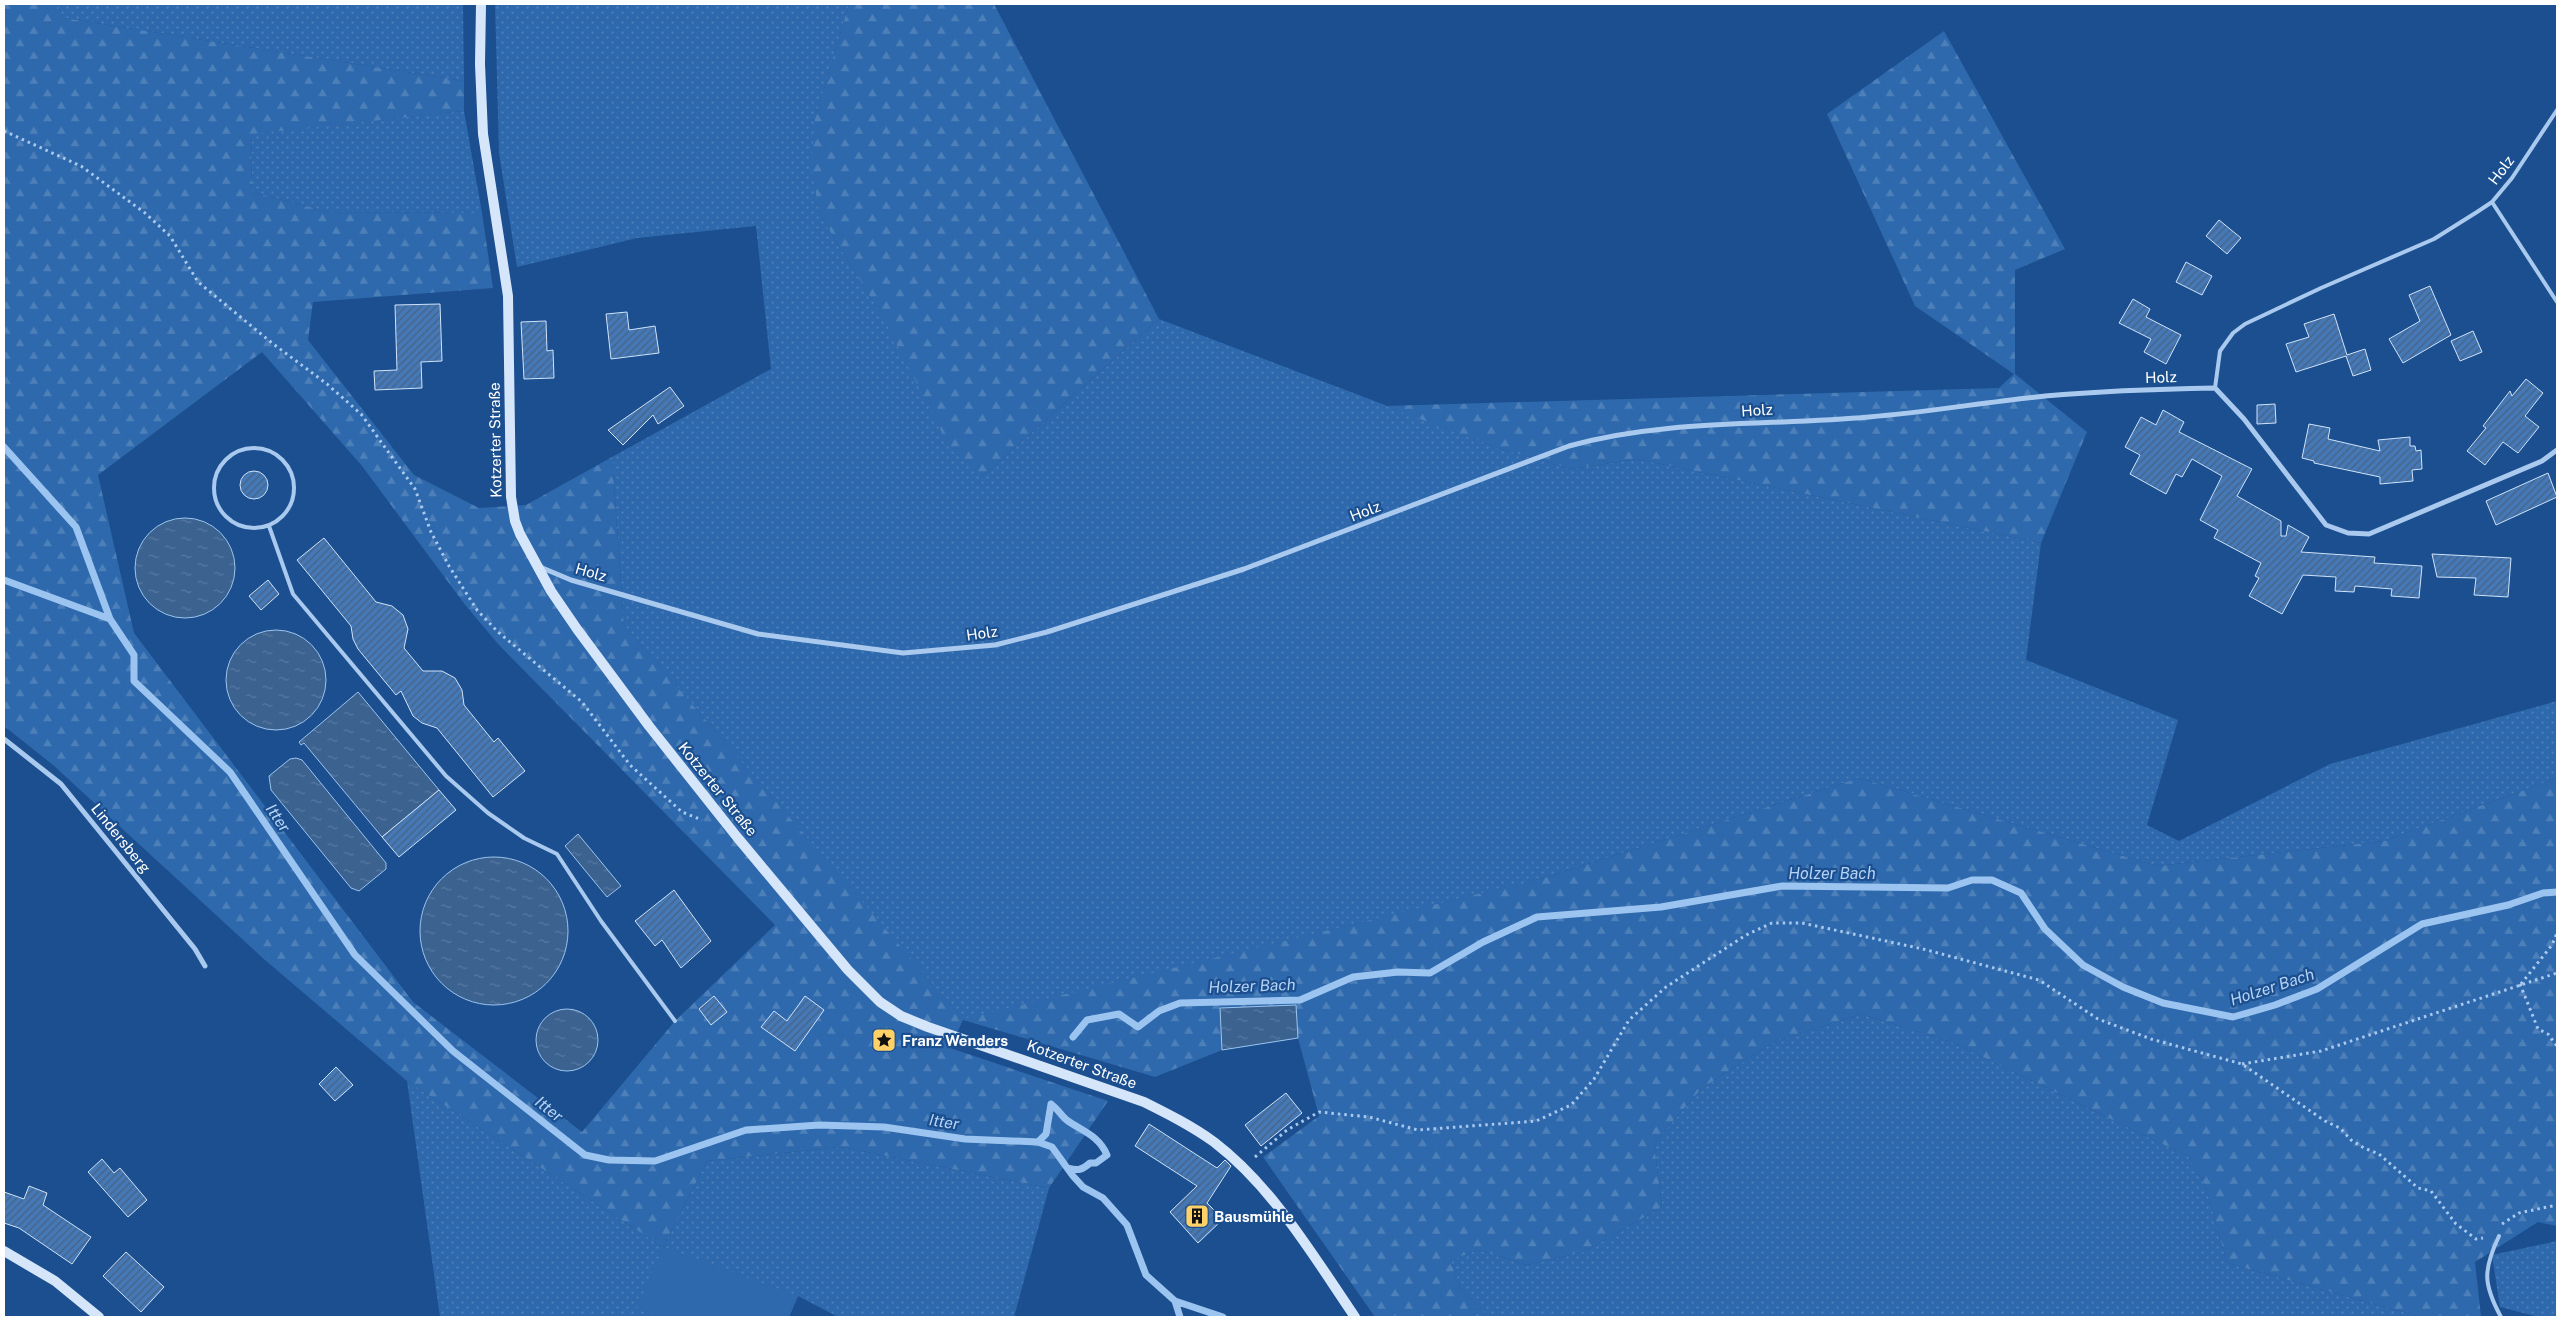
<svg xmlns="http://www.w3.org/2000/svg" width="2561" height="1321" font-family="'Public Sans',sans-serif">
	<defs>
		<pattern id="grass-dots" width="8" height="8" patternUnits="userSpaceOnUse" patternTransform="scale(1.25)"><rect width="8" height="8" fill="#2e69ad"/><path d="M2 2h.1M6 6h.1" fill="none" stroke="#4d80b9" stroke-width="1.8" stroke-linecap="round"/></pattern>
		<pattern id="forest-firs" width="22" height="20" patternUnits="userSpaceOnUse" patternTransform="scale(1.25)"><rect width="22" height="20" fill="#2e69ad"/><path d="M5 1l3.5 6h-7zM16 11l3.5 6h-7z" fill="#4d80b9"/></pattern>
		<pattern id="water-ripples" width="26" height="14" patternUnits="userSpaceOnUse" patternTransform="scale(1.25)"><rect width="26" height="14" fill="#3c6290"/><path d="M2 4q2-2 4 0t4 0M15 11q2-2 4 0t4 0" fill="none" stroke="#597aa1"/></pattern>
		<pattern id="building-hatch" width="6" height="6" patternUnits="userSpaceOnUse" patternTransform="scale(1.25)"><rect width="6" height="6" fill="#4478b7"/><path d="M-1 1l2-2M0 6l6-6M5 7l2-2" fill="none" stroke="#486282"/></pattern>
	</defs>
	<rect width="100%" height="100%" fill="#1b4f8f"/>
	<path fill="url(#grass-dots)" d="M56,4H463L464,81L64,18Z
		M495,4H849L815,120L820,215L982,477L1159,319L1498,448L1571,469L1637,459L2041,543L2026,660L2178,720L2147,825L2179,841L2330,764L2557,701V778L2384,841L2157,866L1859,778L1544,878L963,1020L624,625L612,457L771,369L756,226L637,238L517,267L499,153Z
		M464,111L482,213L329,212L252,192L251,133Z
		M1861,1014L1952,1042L2189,1157L2206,1187L2227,1263L2421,1317H1487L1460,1288L1451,1260L1478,1250L1527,1265L1583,1252L1662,1207L1654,1143L1701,1089L1774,1042Z
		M407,1081L663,1247L707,1161L841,1147L1049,1188L1014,1317H838L798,1296L789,1317H440Z
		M2557,1241V1317H2539L2500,1307L2492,1255Z"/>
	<path fill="url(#forest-firs)" fill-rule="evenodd" d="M4,4H56L64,18L464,81V111L251,134L252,192L329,212L482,213L493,288L313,302L308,340L414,475L479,508L526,505L612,457L624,625L963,1019L1544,878L1859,778L2157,866L2384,841L2557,778V1226L2538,1222L2475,1262L2481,1317H2421L2227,1263L2206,1187L2189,1157L1952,1042L1861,1014L1774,1042L1701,1089L1654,1143L1662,1207L1583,1252L1527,1265L1478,1250L1451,1260L1460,1288L1487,1317H1375L1263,1157L1319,1116L1298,1038L1222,1050L1155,1077L963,1020L950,1048L1108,1101L1049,1188L841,1147L707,1161L663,1247L407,1081L265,960L53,765L4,726ZM262,352L362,466L466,606L499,645L775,925L675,1021L582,1132L413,1002L134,633L98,475Z
		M849,4H994L1159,319L982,477L951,450L881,314L820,215L811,167L815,119Z
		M1944,31L2065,249L2015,270V374L2087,432L2041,543L1637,459L1571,469L1498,448L1385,406L1999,388L2014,374L1915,306L1827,114Z"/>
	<path fill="#2e69ad" d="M663,1247L798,1296L789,1317H662L637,1308Z"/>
	<path fill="url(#water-ripples)" stroke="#9cc4f0" d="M135 568a50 50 0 1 1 100 0a50 50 0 1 1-100 0Z
		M226 680a50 50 0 1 1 100 0a50 50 0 1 1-100 0Z
		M358,692L439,790L382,837L304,743L301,745L299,742Z
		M296,758L302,760L386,863V869L359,891L351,888L271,790L269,776L290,759Z
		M578,834L621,886L607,897L565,846Z
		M420 931a74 74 0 1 1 148 0a74 74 0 1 1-148 0Z
		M1296,1005L1298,1038L1222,1050L1220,1008Z
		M536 1040a31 31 0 1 1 62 0a31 31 0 1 1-62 0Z"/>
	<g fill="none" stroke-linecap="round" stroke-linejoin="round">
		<path stroke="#9cc4f0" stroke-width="7" d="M4,447L76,527L110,619
			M4,580L110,619L134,655V681L230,772L355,955L453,1051L585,1155L609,1160L655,1161L746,1130L819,1125L884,1127L965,1139L1038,1142L1052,1147L1073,1176L1083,1187L1103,1198L1127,1225L1146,1275L1175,1301L1223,1317
			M1073,1037L1087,1020L1119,1014L1138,1027L1159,1011L1180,1003L1300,1000L1353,977L1398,972L1430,973L1483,942L1537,917L1661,907L1782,886L1948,888L1972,880H1992L2021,893L2045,929L2083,965L2123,987L2163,1003L2233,1017L2275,1005L2317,989L2422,924L2508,905L2543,893L2557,892
			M1038,1142L1046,1134L1051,1104C1058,1109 1062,1117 1068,1121C1084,1132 1099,1136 1107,1155L1096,1163H1090C1082,1170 1078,1171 1068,1168
			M1175,1301L1180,1317"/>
	</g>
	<path fill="url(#building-hatch)" stroke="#cfe3fa" d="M2219,220L2241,238L2227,254L2206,236Z
		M2186,262L2212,276L2202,295L2176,282Z
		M2430,286L2451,335L2403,363L2389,339L2420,321L2409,295Z
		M2133,299L2150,309L2146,317L2181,335L2166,364L2144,352L2151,339L2119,323Z
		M440,304L442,361L421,362L422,388L375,390L374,371L397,370L395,305Z
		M627,312L629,330L655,326L659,353L611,359L606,314Z
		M2334,314L2347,355L2365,349L2371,370L2353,376L2346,356L2296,372L2286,344L2309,337L2304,324Z
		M546,321L547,351L553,350L554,378L524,379L521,322Z
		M2473,331L2482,352L2460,361L2451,341Z
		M2526,379L2543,393L2525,416L2539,427L2518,453L2503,442L2485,465L2467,451L2486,428L2483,426L2510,391L2512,396Z
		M670,387L684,406L658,424L653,415L623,445L608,430Z
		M2275,404L2276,423L2257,424V405Z
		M2163,410L2184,422L2179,432L2252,469L2237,496L2281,521V536H2286L2288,525L2309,537L2301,552L2375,557L2374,563L2422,566L2419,598L2391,596L2392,589L2355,586L2354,592L2335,591L2336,577L2303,575L2282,614L2249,596L2259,578L2255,576L2261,563L2214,538L2218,530L2200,520L2222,476L2192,459L2182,477L2176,474L2166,494L2130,474L2140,455L2125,447L2141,417L2156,425Z
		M2309,424L2330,428L2328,439L2380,451L2378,440L2410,437V446H2415L2416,451L2421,450L2422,469L2412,470L2413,481L2380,484V477L2314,463V461L2302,458Z
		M240 485a14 14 0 1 1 28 0a14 14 0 1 1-28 0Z
		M2548,473L2557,497L2496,525L2486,501Z
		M324,538L376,602L392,606L403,615L408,629L404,648L423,671H442L455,678L462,690L464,705L494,742L498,738L525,771L493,797L437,728L422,723L413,716L401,691L396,695L358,649L353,639L351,626L297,560Z
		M2432,554L2511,558L2508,597L2474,595L2476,578L2437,577Z
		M268,580L279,594L261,610L249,596Z
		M439,790L456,810L399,857L382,837Z
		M674,890L711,941L681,968L662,940L655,946L635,921Z
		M714,996L727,1012L711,1025L699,1009Z
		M805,996L824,1010L795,1051L761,1027L774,1011L787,1021Z
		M336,1067L353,1085L335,1101L319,1084Z
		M1286,1093L1302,1113L1261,1146L1245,1125Z
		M1149,1124L1217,1168L1225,1160L1231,1166L1207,1203L1223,1219L1198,1243L1170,1212L1197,1186L1135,1146Z
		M102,1159L114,1173L120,1168L147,1200L128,1217L88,1172Z
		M29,1186L47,1193L43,1205L91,1237L72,1264L19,1228L4,1223V1192L24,1199Z
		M126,1252L164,1287L141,1312L103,1276Z"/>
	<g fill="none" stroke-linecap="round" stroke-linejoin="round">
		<path stroke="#a9c9ee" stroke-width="3" stroke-dasharray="2.5 4" stroke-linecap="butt" d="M4,131L81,166L145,213L170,236L198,282L272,343L327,384L361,414L415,489L431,532L449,566L477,610L498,632L582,702L630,765L682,812L702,820
			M2520,984L2538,1029L2548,1034L2557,1046
			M2521,984L2552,945L2557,933
			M2242,1064L2321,1051L2557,973
			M1255,1157L1287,1130L1319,1112L1369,1117L1418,1130L1536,1121L1571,1105L1594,1079L1629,1020L1666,987L1746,935L1772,923H1802L1923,949L2039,980L2098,1019L2151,1039L2242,1064L2325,1121L2340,1128L2351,1140L2364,1148L2379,1154L2418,1188L2431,1191L2456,1224L2476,1239L2483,1238
			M2502,1224L2519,1213L2557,1205"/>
		<path stroke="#a9c9ee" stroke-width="4" d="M2492,202L2557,302
			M2215,388L2220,351L2233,333L2245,324L2321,288L2434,239L2477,212L2492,202L2512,178L2557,110
			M214 488a40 40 0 1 1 80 0a40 40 0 1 1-80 0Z
			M269,526L293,594L446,776L488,813L524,838L557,854L601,921L675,1021
			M2499,1236C2483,1270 2483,1284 2501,1317"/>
		<path stroke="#a9c9ee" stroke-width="5" d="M540,567L571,580L758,634L903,653L995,645L1047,632L1244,569L1569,446C1667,419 1769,426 1869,417C1928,412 1986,402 2045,396C2102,391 2158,389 2215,388L2244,419L2326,525L2348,533L2369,534L2542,461L2557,450
			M4,739L61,784L195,949L205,966"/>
		<path stroke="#d6e6fa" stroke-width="10" d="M481,4L480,64L483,134L508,296L511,497L515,521L520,534L551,591L577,629L649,726L737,837L848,970L880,1002L901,1016L928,1027L1144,1102C1168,1114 1192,1126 1214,1142C1273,1187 1314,1257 1355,1317
			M4,1251L55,1281L99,1317"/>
	</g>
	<defs>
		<g id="sight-square" transform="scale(1.25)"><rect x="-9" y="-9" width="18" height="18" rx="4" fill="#ffd166" stroke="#1b4f8f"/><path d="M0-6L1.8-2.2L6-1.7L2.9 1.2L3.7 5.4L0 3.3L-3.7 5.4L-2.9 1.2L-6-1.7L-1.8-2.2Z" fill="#111"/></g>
		<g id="building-square" transform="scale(1.25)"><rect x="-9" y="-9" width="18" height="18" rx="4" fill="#ffd166" stroke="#1b4f8f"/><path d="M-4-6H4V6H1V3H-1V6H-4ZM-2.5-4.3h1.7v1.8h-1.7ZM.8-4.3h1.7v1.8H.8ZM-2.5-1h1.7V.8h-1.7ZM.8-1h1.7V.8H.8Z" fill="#111"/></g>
	</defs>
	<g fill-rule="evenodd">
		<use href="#sight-square" x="884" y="1040"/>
		<use href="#building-square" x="1197" y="1216"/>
	</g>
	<g text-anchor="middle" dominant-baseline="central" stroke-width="4.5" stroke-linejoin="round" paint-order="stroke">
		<g font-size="15" fill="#fff" stroke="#1b4f8f">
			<text transform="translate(2501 170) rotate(-53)">Holz</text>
			<text transform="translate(2161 377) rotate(-2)">Holz</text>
			<text transform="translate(1757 410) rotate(-4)">Holz</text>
			<text transform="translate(495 440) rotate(-91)">Kotzerter Straße</text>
			<text transform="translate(1365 511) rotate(-21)">Holz</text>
			<text transform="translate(591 572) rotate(16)">Holz</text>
			<text transform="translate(982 633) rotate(-8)">Holz</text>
			<text transform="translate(718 789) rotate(51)">Kotzerter Straße</text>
			<text transform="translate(121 838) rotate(51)">Lindersberg</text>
			<text transform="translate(1082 1064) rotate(20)">Kotzerter Straße</text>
		</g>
		<g font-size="15" font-weight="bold" fill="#fff" stroke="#1b4f8f" text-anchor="start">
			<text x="902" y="1040">Franz Wenders</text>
			<text x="1214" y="1216">Bausmühle</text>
		</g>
		<g font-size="16" font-style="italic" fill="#b5d3f5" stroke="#1b4f8f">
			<text transform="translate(278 818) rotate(56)">Itter</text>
			<text x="1832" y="873">Holzer Bach</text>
			<text transform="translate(1252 986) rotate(-2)">Holzer Bach</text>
			<text transform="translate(2272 987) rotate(-18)">Holzer Bach</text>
			<text transform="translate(549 1109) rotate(38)">Itter</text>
			<text transform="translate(944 1122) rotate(9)">Itter</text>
		</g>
	</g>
	<rect width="2561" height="1321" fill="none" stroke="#ffffff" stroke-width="10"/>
</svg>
